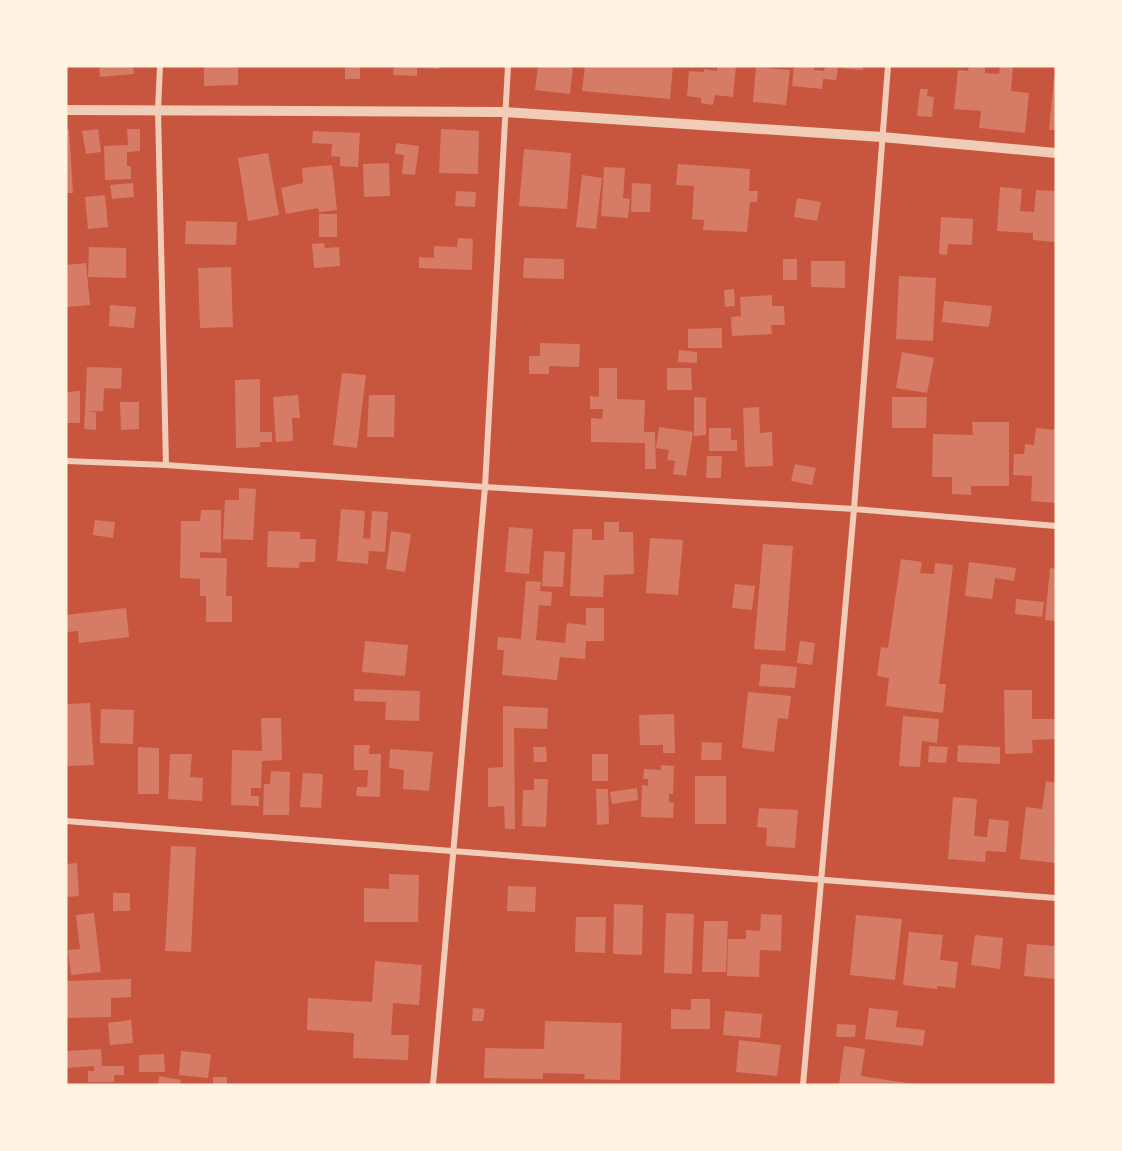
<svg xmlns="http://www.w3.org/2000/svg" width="1122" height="1151" font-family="'Fira Sans Condensed',sans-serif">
	<rect width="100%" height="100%" fill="#c8553d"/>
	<path fill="#d67c66" d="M99,66H133L134,74L100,77Z
		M204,66H238V85L204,86Z
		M345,66H360V79H345Z
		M394,66H439V69L417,68V76L393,75Z
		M538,66H573L570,94L535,90Z
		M585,66H673L670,99L582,91Z
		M717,66H736L733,97L715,95L713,105L701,103V98L687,96L689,71L704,72V69L717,71Z
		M794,66H815L814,70L824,71L825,66H863V70L838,68L836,80L823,79L822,89L792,86Z
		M969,66H985V73L999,74L1000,66H1013L1011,91L1029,93L1025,133L979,128L981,111L954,109L958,70L968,71Z
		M756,67L790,70L786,105L753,102Z
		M1054,77H1056V130H1049Z
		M920,89H928L927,96L934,97L932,117L917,116Z
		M66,129H69L73,193H66Z
		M98,129L101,152L86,154L82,131Z
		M127,129H140V151L127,152V166H131V179L105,180L104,146L128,145Z
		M441,129L479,131L478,174L439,173Z
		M313,131L360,133L358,167L340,166V157L331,156L332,144L312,143Z
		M396,143L419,146L415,175L402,174L404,155L395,154Z
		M524,149L571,153L567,209L519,206Z
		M268,153L279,215L248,221L238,158Z
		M389,163L390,196L364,197L363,164Z
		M678,164L750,169L749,191H758L757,202H750L747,232L703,230L704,220L692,219L694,186L676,185Z
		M332,165L337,210L319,212L318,208L286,214L281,188L303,183L302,168Z
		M604,167L625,168L623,198L630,199L628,218L601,216Z
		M582,175L602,178L596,229L576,227Z
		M133,183L134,197L112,199L110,185Z
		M632,183L651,184L650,212H631Z
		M1000,187L1022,189L1020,211L1034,212L1036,190L1056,191L1055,242L1033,240V233L997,231Z
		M456,191L476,192L475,207L455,206Z
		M105,195L108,227L88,229L85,197Z
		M797,198L821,202L817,221L794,217Z
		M319,214H337V237H319Z
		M941,217L973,219L972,245L948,244L947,255L939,254Z
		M186,221L237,222L236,245L185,244Z
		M458,238L473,239L472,270L419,268V257L434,258V246L457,247Z
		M324,243L325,248L339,247L340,266L314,268L312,244Z
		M89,247L126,248V278L88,277Z
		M524,258L564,259V279L523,278Z
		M783,259H797V280H783Z
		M811,261H845V288L811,287Z
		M86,263L90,305L67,307L66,265Z
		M231,267L233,327L200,328L198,268Z
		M899,276L936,278L933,341L896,339Z
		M734,289L735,306L725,307L724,290Z
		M772,295V306H784L785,325H771L772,334L732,336L731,317L741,316L740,297Z
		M944,301L992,306L989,327L942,322Z
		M110,305L136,307L134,328L109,326Z
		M722,328V348H688V329Z
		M540,343L580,344L579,367L549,366V374H529V356H540Z
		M679,350L697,352V363L678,362Z
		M902,352L934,358L927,393L896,388Z
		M87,367L122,368L121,389L104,388L103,411H85Z
		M599,368H617V399L645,400L644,432H655L656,469H645V443L591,442V418L602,419L603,409H590V396L599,397Z
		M667,368H691L692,390H667Z
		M342,373L366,375L357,448L333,445Z
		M260,379V432H272V442H260V447L236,448L235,380Z
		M80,391V410L78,411H80V423H66V392Z
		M298,395L300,418H292L293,441L276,442L273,397Z
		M369,395H395L394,437H367Z
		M694,397L706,398V435L694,436Z
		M892,397H927L926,428H892Z
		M120,402H139V429L121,430Z
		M759,407L760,433L772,432L773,466L745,467L743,408Z
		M85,411L96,412V430L84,429Z
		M972,422H1009V486H971V495L952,494V477H932L933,434L973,435Z
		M659,427L693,432L686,476L673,474L675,461L667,460L669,450L656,448Z
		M709,428H731V440H737V451H709Z
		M1036,428L1056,430V503L1031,501L1032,476L1013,475L1014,454H1024L1025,444L1034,445Z
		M707,456H722L721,478H706Z
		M795,464L816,468L812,485L791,481Z
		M239,488L256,489L253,540L223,539L225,500H239Z
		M341,509L365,511L363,538L370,539L372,511L388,512L385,552L369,551L368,564L337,561Z
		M201,510H221V553L200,552V558H227L226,596H232V622H206V596H200V579L180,578L181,521H200Z
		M95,520L115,522L113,538L93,535Z
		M604,522H619V532H633L634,574L604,575L603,597L570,596L573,529H592V540H604Z
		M509,527L533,529L529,574L505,572Z
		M268,531L300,532V539H316L315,562H300L299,568L267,567Z
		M391,531L411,534L405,572L386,569Z
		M650,538L683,540L678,595L646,593Z
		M763,544L793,546L785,651L754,649Z
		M544,551L565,552L563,587L542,586Z
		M901,559L922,562L920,573L934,574L935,563L953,565L939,684H946L943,713L886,706L889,678L877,676L881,647L888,648Z
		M969,562L1016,568L1014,581L995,578L992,599L965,596Z
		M1050,568L1056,569V621L1045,620Z
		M526,581L541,582L540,591L552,592L551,606L539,605L536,640L565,643L567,623L586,625V608H604V641H586L585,659L560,657L557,680L502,675L504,650H497L498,637L521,639Z
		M735,584L755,586L752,610L732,608Z
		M1016,599L1044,602L1042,617L1015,614Z
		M126,608L129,637L79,643L78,631L66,632V615Z
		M365,641L408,645L405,676L362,672Z
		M800,641L815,643L812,665L797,663Z
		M761,664L797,667L795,688L759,686Z
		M354,689L420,691L419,721L385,720L386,702L354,701Z
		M1004,690H1032V719H1056V739L1032,740L1033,753L1005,754Z
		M748,692L791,696L788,719L778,718L774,752L742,748Z
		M90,703L94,765L67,766L66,704Z
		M503,706L548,708L547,729L514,728L515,829H505L504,806L488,807V768L503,767Z
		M101,709L134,710L133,744L100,743Z
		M674,714L675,753H663V745H640L639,715Z
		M903,716L939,719L937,743L922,741L920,767L899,766Z
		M261,718H281L282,760L262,761L261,788H251V796H259V806L231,805L232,750L262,751Z
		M702,742L722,743L721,760H701Z
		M354,745H370L369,754H381L380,797L356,796L357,787H367L368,770H354Z
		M958,745L1000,747V764L957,762Z
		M929,746L948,747L946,763L928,762Z
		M138,747L159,748V794H138Z
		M533,747H546L547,762H534Z
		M390,749L433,752L429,791L403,789L404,770L389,768Z
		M170,754H192L190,777L203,778L202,801L168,799Z
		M592,754H608V781H592Z
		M661,765L674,766L673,794H669V802L674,803L673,818L641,817L642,785L648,786V779H643L644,769L661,770Z
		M271,771L290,772L289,815H263L264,784H270Z
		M303,773L323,774L321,808L300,807Z
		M695,776H726V824H695Z
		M534,779H548L546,827L522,826L523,790H534Z
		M1046,781L1056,783V863L1020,859L1026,807L1042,809Z
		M637,788L638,800L612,804L610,792Z
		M596,789H608L609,824L597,825Z
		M953,797L977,799L974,836L987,837L989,819L1009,821L1006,852L986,851L985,862L948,859Z
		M759,808L798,810L795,848L766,846L767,828L757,827Z
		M171,846L196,847L191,952L165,951Z
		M77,863L79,896L66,897V864Z
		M389,874L419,875L418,922H364V888L389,889Z
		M508,886L536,887L535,912L507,911Z
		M113,893H130V911H113Z
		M614,904L643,905L642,955L613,954Z
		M94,913L101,972L71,975L68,950L80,949L76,915Z
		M666,913L694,914L692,974L664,973Z
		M761,914L782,915L781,951L760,950L759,977L727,976L728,939H746V930L760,931Z
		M856,915L902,919L895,980L850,975Z
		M576,917H606L605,953L575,952Z
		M704,921H728L726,972H702Z
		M909,932L943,935L940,960L958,962L955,988L937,986V989L903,985Z
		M975,935L1003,938L1000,969L971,965Z
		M1027,944L1056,946V979L1024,976Z
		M375,961L422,965L419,1005L393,1003L391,1035H409L408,1060L353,1058L354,1033L307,1030L308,998L372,1002Z
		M131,979V997L111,998V1017L66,1018V981Z
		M691,999H710V1029H671V1009L691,1010Z
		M473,1008L485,1009L483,1021H472Z
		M869,1008L898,1011L896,1027L925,1030L923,1046L865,1039Z
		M725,1011L762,1014L760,1038L723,1035Z
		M131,1020L133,1043L110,1045L108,1023Z
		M545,1021L622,1023L620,1080L584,1079L585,1074L543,1073V1079L484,1078L485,1048L544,1049Z
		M837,1024L856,1025L855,1037H836Z
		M739,1040L781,1045L777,1076L736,1072Z
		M844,1046L865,1049L861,1076L920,1085H839Z
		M101,1049L102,1066H124V1075H114V1082H88V1071H94V1066L66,1068V1051Z
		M181,1051L211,1054L208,1078L179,1075Z
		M164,1054L165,1072H139V1055Z
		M159,1076L181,1080L180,1085H158Z
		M213,1077H227V1085H213Z"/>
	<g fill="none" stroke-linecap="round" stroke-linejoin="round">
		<path stroke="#f1ccb7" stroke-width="6" d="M160,66L158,110L166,465
			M66,461L166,465L485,487L854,509L1056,526
			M66,821L1056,898
			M433,1085L485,487L508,66
			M803,1085L854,509L888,66"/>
		<path stroke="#f1ccb7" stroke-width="10" d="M66,110L504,112L882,137L1056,153"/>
	</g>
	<rect width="1122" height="1151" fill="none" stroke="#fff3e0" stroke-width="135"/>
</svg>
